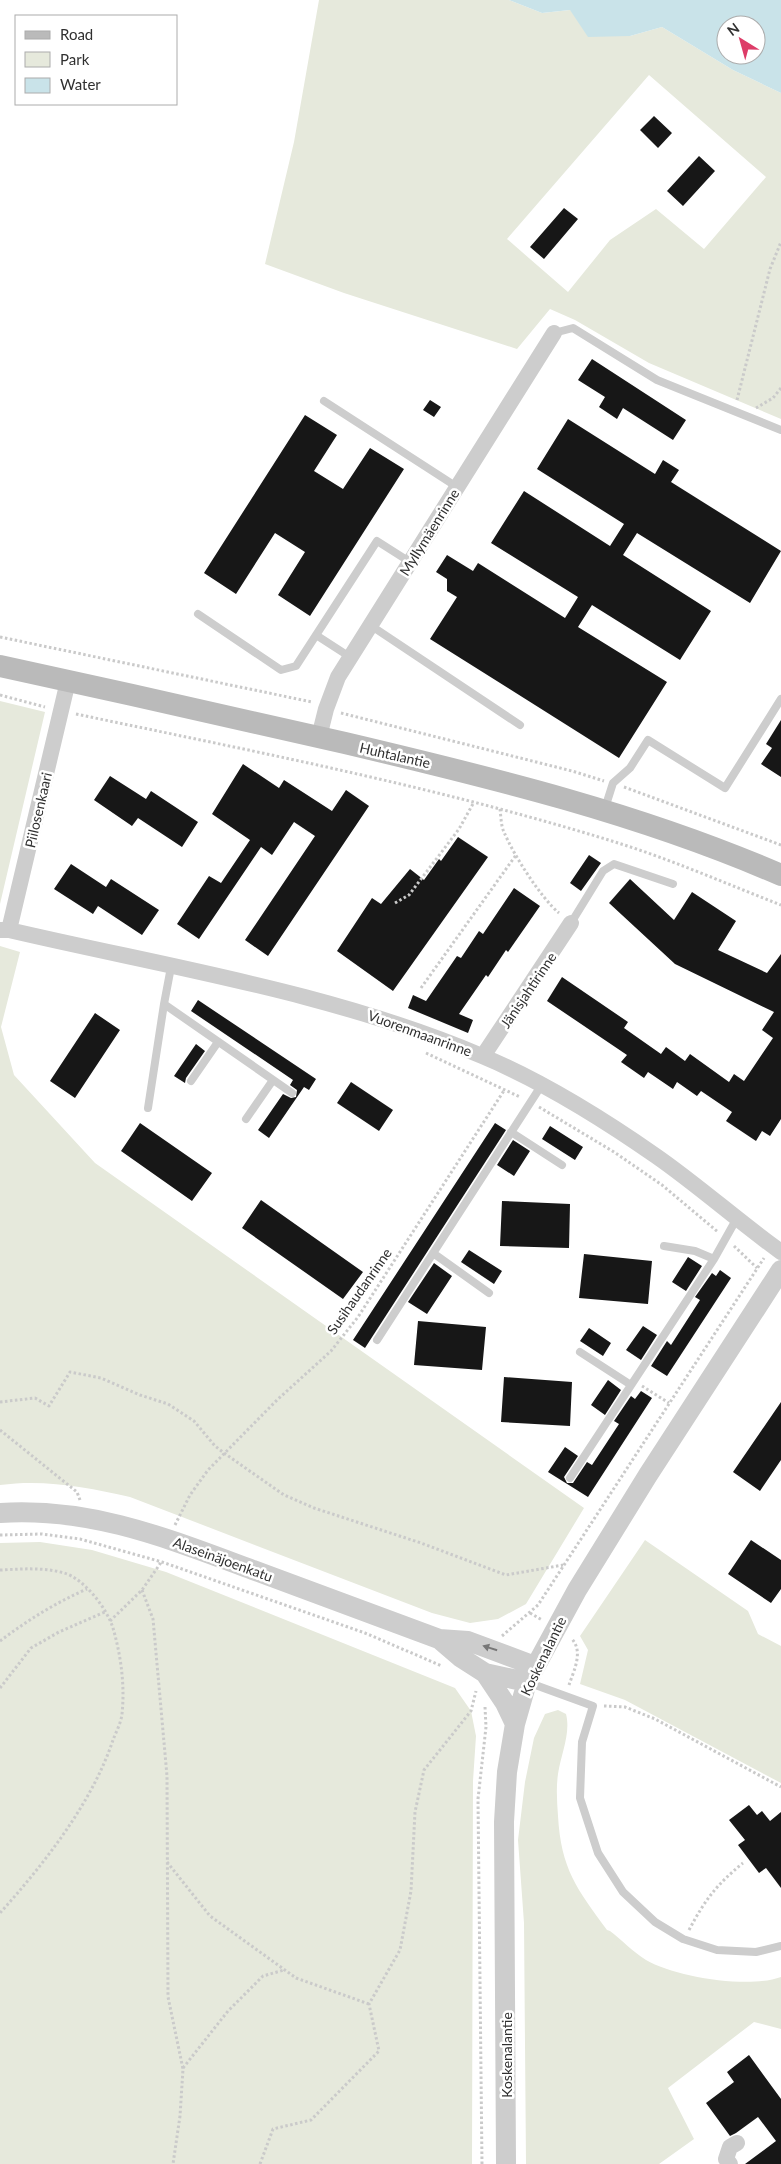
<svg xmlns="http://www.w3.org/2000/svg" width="781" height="2164" font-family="Lato,sans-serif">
	<rect width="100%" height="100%" fill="#fff"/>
	<path fill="#e6e9dc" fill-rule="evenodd" d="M319,0H509L542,13L570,10L630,36L662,27L733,70L781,93V419L649,363L575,320L550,309L517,349L344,293L265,264L294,142ZM649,75L766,177L704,249L656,209L610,240L568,292L507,239Z
		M0,701L45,712L0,904Z
		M0,946L20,952L1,1027L14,1075L95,1163L584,1508L526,1604L498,1619L470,1623L432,1613L130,1497C87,1487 44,1479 0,1485Z
		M645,1540L748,1611L758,1634L781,1646V1783L625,1700L580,1684L588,1650L580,1636Z
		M40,1542L92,1550L166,1572L455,1688L471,1711L476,1736L473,1781L472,2164H0V1543Z
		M558,1710L566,1714C571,1733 561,1754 558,1774C556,1788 557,1802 558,1816C561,1869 577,1889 607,1930L610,1931C622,1940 633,1952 646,1960C675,1977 749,1989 781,1977V2029L754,2022L668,2088L694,2139L659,2164H526L524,1923L518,1840L525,1782L534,1738L545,1714Z"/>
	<path fill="#c9e3e9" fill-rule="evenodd" d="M509,0H781V93L733,70L662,27L630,36L588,37L570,10L542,13ZM726,25H756V55H726Z"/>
	<path fill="#171717" d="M654,116L672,133L658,148L640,130Z
		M699,156L715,171L683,206L667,191Z
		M564,208L578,219L544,259L530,247Z
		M592,359L686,420L673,440L623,408L617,419L599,407L605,397L578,380Z
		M430,400L441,407L434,417L423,410Z
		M305,415L337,435L314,471L343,489L370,448L404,469L310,616L278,595L305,552L275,533L236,594L204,573Z
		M568,419L655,474L663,460L679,470L671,482L781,551L750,603L637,533L623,555L711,611L680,660L592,605L578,627L667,682L619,758L430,639L457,597L447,591V579L436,572L447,555L473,571L478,563L565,618L578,597L491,543L524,491L610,546L624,524L537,469Z
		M781,720V777L761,764L772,748L766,744Z
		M243,764L279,788L284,780L332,811L346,790L369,806L268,956L245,940L315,836L294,822L272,855L261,847L199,939L177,924L209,876L221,883L250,840L212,814Z
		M110,776L146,799L151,791L198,822L182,847L138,818L132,826L94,800Z
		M458,837L488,857L393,991L337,951L372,898L381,904L410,869L424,880L439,859L441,861Z
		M589,855L601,863L581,891L570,883Z
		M71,864L106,887L111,879L159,910L142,935L98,906L93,914L54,889Z
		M630,879L674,920L692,892L736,921L718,950L767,973L781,954V1119L770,1136L762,1131L756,1141L726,1121L732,1112L701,1091L697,1096L677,1082L673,1089L648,1072L644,1078L621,1062L627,1055L547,1001L562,977L628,1022L624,1028L661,1054L666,1047L685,1061L690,1054L729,1082L734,1074L744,1081L773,1038L762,1030L774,1012L675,964L609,903Z
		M514,888L540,906L508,952L506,950L488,977L486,975L459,1014L473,1020L468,1033L408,1008L413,995L426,1001L457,956L461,958L479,931L483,934Z
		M198,1000L316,1079L309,1090L304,1087L269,1138L258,1130L283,1094L291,1098L296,1097L297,1090L290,1085L293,1080L191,1011Z
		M95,1013L120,1030L75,1098L50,1081Z
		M196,1044L205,1051L186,1078L185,1083L174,1076Z
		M351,1082L393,1110L379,1131L337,1103Z
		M140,1123L212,1173L192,1201L121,1151Z
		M495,1123L506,1130L365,1348L353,1340Z
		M550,1126L583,1147L575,1160L542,1139Z
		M513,1140L530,1151L514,1176L497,1165Z
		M261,1200L363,1272L343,1299L242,1228Z
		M502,1201L570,1204L569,1248L500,1246Z
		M469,1250L502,1271L494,1284L461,1262Z
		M584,1254L652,1261L648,1304L579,1298Z
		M688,1257L702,1266L686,1291L672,1282Z
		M434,1263L452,1276L427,1314L408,1302Z
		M720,1270L731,1278L667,1376L651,1366L667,1341L671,1345L700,1300L695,1297L712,1273L716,1276Z
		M418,1321L486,1327L482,1370L414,1365Z
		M643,1326L657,1335L641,1360L626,1350Z
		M589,1328L611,1343L603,1356L580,1341Z
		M504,1377L572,1382L570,1426L501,1422Z
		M608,1380L621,1390L605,1415L591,1405Z
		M641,1391L652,1398L588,1497L548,1472L565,1447L578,1456L564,1477L567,1483H573L587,1462L592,1465L619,1424L614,1421L631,1396L635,1399Z
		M781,1402V1460L760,1491L733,1472Z
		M751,1540L781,1560V1589L771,1603L728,1574Z
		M749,1805L757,1815L762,1811L770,1821L781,1812V1888L766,1868L759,1873L738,1845L745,1840L729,1820Z
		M749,2055L781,2099V2164H745L776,2141L758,2117L736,2133L730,2136L706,2103L734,2082L727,2072Z"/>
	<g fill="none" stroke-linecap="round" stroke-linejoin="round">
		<path stroke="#cacaca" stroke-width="3" stroke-dasharray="2.5 2.5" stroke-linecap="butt" d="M737,400L770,269L781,242
			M756,408L773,398L781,388
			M0,637L312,702
			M0,695L45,707
			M341,713L572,771L604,781
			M76,714C257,752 438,787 615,842C670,859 727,884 781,905
			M624,787L781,845
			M500,809C501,817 501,826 504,832C513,854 541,898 559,913
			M395,903L409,895L459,829L474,802
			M421,988L516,855
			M426,1053L520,1097
			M539,1107L614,1152L662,1185L718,1232
			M734,1246L757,1268
			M642,1386L669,1403
			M0,1402L35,1398L49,1406L70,1372L101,1378L140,1395L168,1404L194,1421L215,1446L224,1453L284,1495L314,1508L421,1543L506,1575L563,1565
			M0,1430L77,1492L80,1500
			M175,1525L190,1495L208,1470L277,1400L331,1351L358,1317L505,1089
			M0,1535L42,1534L80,1539L162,1562L365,1633L442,1666
			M0,1570C22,1569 43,1567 64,1573C85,1579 107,1609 113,1628C121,1656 125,1685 122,1714C121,1723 116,1732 113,1740C92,1803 44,1864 0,1913
			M142,1590L153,1619L167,1776L168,1997L183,2069L180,2116L173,2164
			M530,1613L542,1620
			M110,1621L142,1590L162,1561
			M502,1636L538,1605L764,1258
			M0,1641C28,1620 55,1603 87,1589
			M569,1685C574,1670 584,1651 571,1638
			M0,1688L31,1648L59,1632L105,1612
			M604,1706L625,1707L655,1719L781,1787
			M167,1862L210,1916L296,1978L369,2004
			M689,1930C705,1900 716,1885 743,1863
			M183,2068L228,2011L263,1976L284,1970
			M260,2164L273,2129L311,2120L379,2051L369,2004L400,1950L411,1891L415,1812L424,1770L471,1711L476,1691
			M482,2164L478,1799L486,1727L485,1707"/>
		<path stroke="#cdcdcd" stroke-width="8" d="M554,333L573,328L657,380L781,430
			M324,401L457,487
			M198,614L281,670L296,666L377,541L410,562
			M370,625L520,725
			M316,635L350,657
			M605,808L613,783L630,768L648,740L725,788L781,699
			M571,923L603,871L614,864L673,884
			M171,967L164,1004L292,1093
			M191,1081L218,1042
			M148,1108L164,1004
			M246,1119L273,1080
			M511,1132L562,1165
			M664,1246L695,1251L714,1259
			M433,1253L489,1293
			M377,1340L541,1086
			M580,1352L631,1385
			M570,1478L714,1259L737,1218
			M527,1682L593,1706L582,1742L580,1798L598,1853L623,1892L655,1922L683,1939L717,1950L756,1952L781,1946"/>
		<path stroke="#cdcdcd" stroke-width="16" d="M319,737L326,709L338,677L554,333
			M0,930H9L68,681
			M9,930C167,967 331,992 482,1056C542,1081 603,1119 656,1156C699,1186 738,1221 781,1252
			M483,1056L571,923
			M730,2164L726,2159L730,2147L737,2143"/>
		<path stroke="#cdcdcd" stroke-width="20" d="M0,1513C92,1507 169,1539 253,1570C315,1593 377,1616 439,1639L468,1641L535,1666
			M439,1639L460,1657L485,1673L505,1703L515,1724
			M485,1673L527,1682
			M506,2164L504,1822L507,1772L515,1724L527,1682L577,1590L648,1475L781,1270"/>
		<path stroke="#bababa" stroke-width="22" d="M0,666C115,691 231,717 345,743C493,778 641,814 781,875"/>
	</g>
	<defs><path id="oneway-solid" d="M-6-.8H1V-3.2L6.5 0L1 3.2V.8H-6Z" transform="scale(1.25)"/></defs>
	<use fill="#777" href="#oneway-solid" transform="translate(490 1648) rotate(-162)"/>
	<g text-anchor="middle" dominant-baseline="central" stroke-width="5" stroke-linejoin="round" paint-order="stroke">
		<g font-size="14" fill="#303030" stroke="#fff">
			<text transform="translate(429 532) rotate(-58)">Myllymäenrinne</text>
			<text transform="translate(395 755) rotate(13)">Huhtalantie</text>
			<text transform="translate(38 810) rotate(-77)">Piilosenkaari</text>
			<text transform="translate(528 990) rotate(-56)">Jänisjahtirinne</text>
			<text transform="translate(420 1033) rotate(20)">Vuorenmaanrinne</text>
			<text transform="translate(359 1291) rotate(-55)">Susihaudanrinne</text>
			<text transform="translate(223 1559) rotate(20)">Alaseinäjoenkatu</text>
			<text transform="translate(543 1656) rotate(-64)">Koskenalantie</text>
			<text transform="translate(506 2055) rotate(-90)">Koskenalantie</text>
		</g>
	</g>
	<rect x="15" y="15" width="162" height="90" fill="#ffffff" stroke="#acacac"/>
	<rect x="25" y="31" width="25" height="8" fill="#bababa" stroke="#acacac"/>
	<text x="60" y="40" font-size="15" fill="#303030">Road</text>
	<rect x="25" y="52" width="25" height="15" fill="#e6e9dc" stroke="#acacac"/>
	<text x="60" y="65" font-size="15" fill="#303030">Park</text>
	<rect x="25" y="78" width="25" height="15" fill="#c9e3e9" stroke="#acacac"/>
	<text x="60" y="90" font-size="15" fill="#303030">Water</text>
	<g transform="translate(741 40) rotate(323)"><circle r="24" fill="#ffffff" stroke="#acacac"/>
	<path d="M0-4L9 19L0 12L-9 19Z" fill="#dd3c68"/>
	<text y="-8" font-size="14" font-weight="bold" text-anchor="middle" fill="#303030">N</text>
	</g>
</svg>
